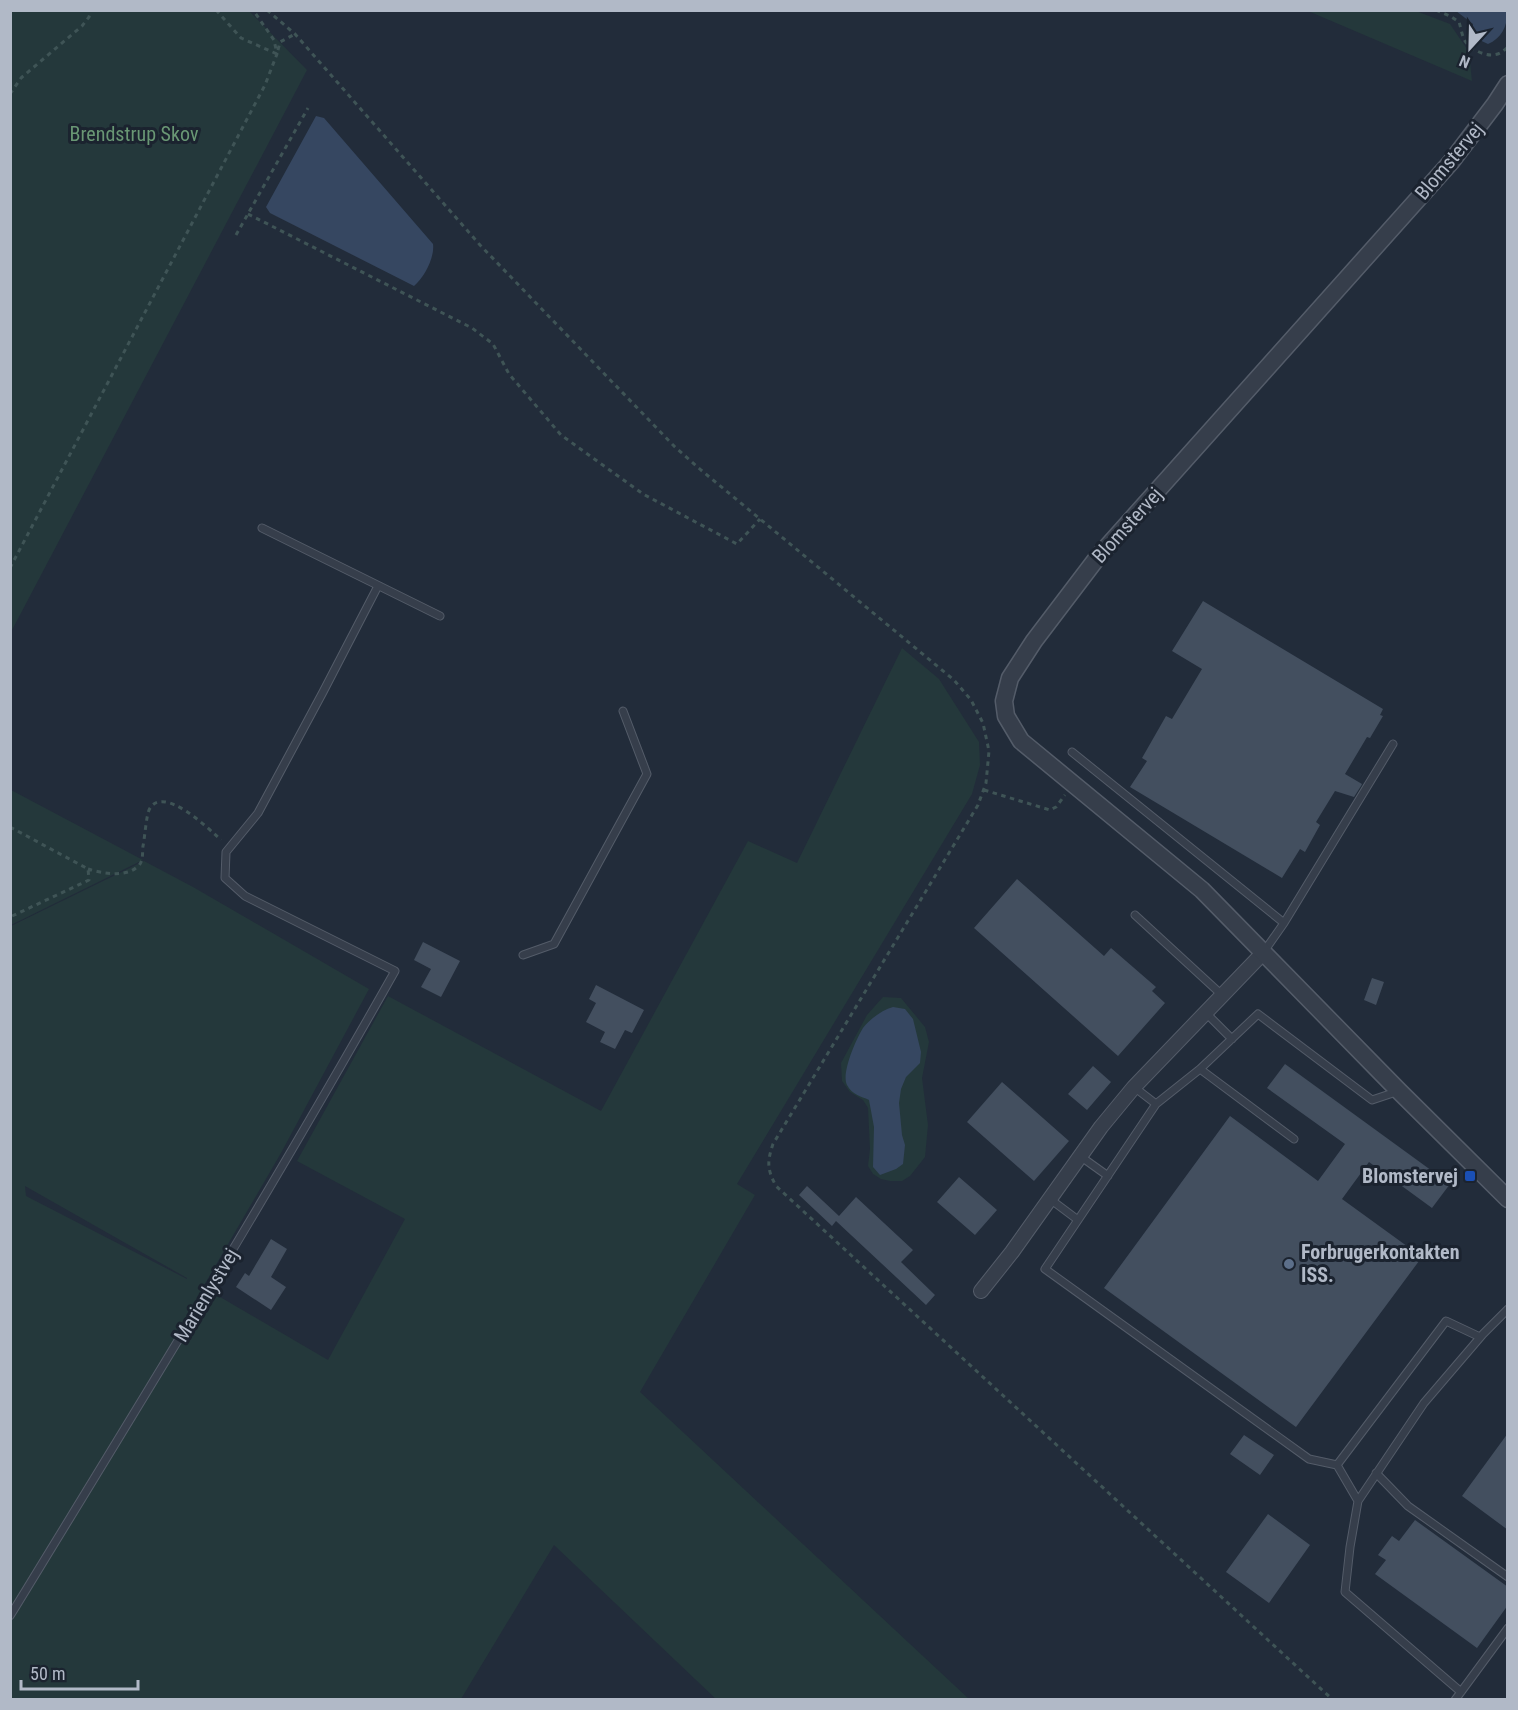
<svg xmlns="http://www.w3.org/2000/svg" width="1518" height="1710" font-family="'Roboto Condensed',sans-serif">
	<rect width="100%" height="100%" fill="#222c3a"/>
	<path fill="#24383b" fill-rule="evenodd" d="M11,10L249,11L307,70L11,632Z
		M1308,11H1416L1450,24L1469,52L1472,81Z
		M902,648L939,679L979,742L980,765L972,794L737,1184L755,1195L640,1392L969,1699H716L554,1545L461,1699L11,1700V926L144,861L193,887L369,989L281,1153L203,1287L328,1360L405,1219L297,1161L388,996L601,1111L748,841L797,863ZM25,1186L187,1278V1279L26,1196Z
		M11,790L143,860L11,925Z
		M883,997L901,998L925,1027L929,1042L922,1078L928,1125L925,1157L910,1176L902,1181H890L881,1179L873,1174L868,1166L870,1149L868,1108L863,1100L850,1092L842,1081L841,1063L867,1015Z"/>
	<path fill="#364761" d="M1456,11H1507C1508,25 1502,38 1488,44L1473,37V24Z
		M316,116L324,118L433,244C435,257 424,278 414,286L270,213L266,207Z
		M893,1007L905,1009L913,1019L921,1052L920,1063L906,1077L901,1089L899,1103L902,1135L905,1145L903,1164L896,1169L880,1175L873,1167L874,1127L869,1100C861,1096 852,1095 847,1085C841,1074 856,1039 863,1028C870,1019 882,1010 893,1007Z"/>
	<path fill="#434f5f" d="M1203,601L1383,709L1380,715L1383,716L1370,738L1367,737L1345,774L1362,784L1361,786L1354,797L1335,791L1316,822L1320,825L1305,852L1300,849L1282,878L1130,787L1147,761L1142,758L1166,716L1172,719L1202,669L1172,651Z
		M1017,879L1104,956L1111,948L1156,987L1152,991L1165,1003L1118,1056L974,928Z
		M423,942L460,961L441,997L421,987L431,969L414,960Z
		M1372,978L1384,982L1376,1005L1364,1000Z
		M596,985L644,1010L632,1033L625,1030L615,1049L600,1042L605,1032L586,1022L596,1003L589,999Z
		M1285,1064L1450,1184L1432,1208L1369,1162L1342,1199L1422,1257L1296,1427L1104,1288L1230,1116L1318,1181L1345,1144L1267,1088Z
		M1093,1066L1111,1082L1087,1110L1068,1094Z
		M1002,1082L1069,1141L1034,1181L967,1122Z
		M959,1177L997,1210L975,1235L937,1202Z
		M807,1186L839,1216L856,1197L913,1250L901,1262L935,1295L926,1305L836,1221L832,1226L799,1195Z
		M271,1239L287,1249L271,1277L286,1287L271,1310L236,1287L245,1273L249,1276Z
		M1508,1433V1530L1462,1496Z
		M1244,1435L1274,1455L1260,1475L1230,1454Z
		M1268,1514L1310,1545L1269,1603L1226,1572Z
		M1415,1520L1508,1587V1605L1477,1648L1375,1574L1386,1560L1378,1555L1392,1536L1399,1541Z"/>
	<g fill="none" stroke-linecap="round" stroke-linejoin="round">
		<g stroke="#545c69" stroke-width="9">
			<path id="service" d="M262,528L440,616
				M1072,752L1284,923
				M1135,915L1222,995
				M1263,953L1284,923L1393,744
				M523,955L554,944L647,774L623,711
				M1206,1013L1232,1039
				M1200,1069L1294,1139
				M1134,1087L1156,1104
				M1080,1156L1108,1176
				M1050,1199L1078,1220
				M1337,1465L1309,1459L1045,1269L1156,1104L1200,1069L1258,1014L1372,1100L1399,1091
				M1376,1473L1408,1506L1508,1577
				M1358,1501L1337,1465L1446,1321L1480,1337
				M10,1616C141,1402 272,1189 395,971L245,896L225,878L226,852L258,813L323,692L378,586
				M1461,1692L1345,1592L1350,1547L1358,1501L1424,1403L1483,1334L1508,1309
				M1455,1700L1508,1628"/>
		</g>
		<g stroke="#545c69" stroke-width="16">
			<path id="minor" d="M981,1291L1012,1252L1101,1127L1134,1087L1263,953"/>
		</g>
		<g stroke="#545c69" stroke-width="19">
			<path id="tertiary" d="M1508,84L1495,104L1451,162L1097,558L1034,641L1010,678L1004,701L1006,716L1021,741L1202,890L1399,1091L1508,1199"/>
		</g>
		<path stroke="#3f5456" stroke-width="3" stroke-dasharray="4.5 4.5" stroke-linecap="butt" d="M216,10L241,38L277,54L280,42L295,34
			M267,10L295,34L480,245L675,447L701,470L954,680L971,700L983,723L989,751L986,783L978,805L773,1144C767,1162 767,1169 776,1186L1333,1700
			M1436,10L1450,16L1459,22C1461,28 1462,36 1465,41C1471,50 1489,59 1500,53C1501,53 1507,48 1508,47
			M10,94L21,78L82,26L89,17L91,10
			M248,214L472,328L493,344L509,374L561,435L643,494L737,544L760,519
			M236,235L308,108
			M10,568L265,85L277,54L274,40L253,10
			M984,790L1050,810L1056,807L1065,795
			M10,827L88,869L89,880L10,917
			M88,869C102,873 125,878 137,867C144,862 142,854 143,846C145,836 146,818 149,810C162,783 209,829 221,840"/>
		<use href="#service" stroke="#363e4b" stroke-width="7"/>
		<use href="#minor" stroke="#363e4b" stroke-width="14"/>
		<use href="#tertiary" stroke="#363e4b" stroke-width="16"/>
	</g>
	<rect fill="#1a4fb4" stroke="#1b232f" stroke-width="2" x="1464" y="1170" width="12" height="12" rx="3"/>
	<circle fill="#5c6f8a" stroke="#1b232f" stroke-width="2" cx="1289" cy="1264" r="6"/>
	<g text-anchor="middle" dominant-baseline="central" stroke-width="6" stroke-linejoin="round" paint-order="stroke">
		<g font-size="20" fill="#699774" stroke="#1b232f">
			<text x="134" y="134">Brendstrup Skov</text>
		</g>
		<g font-size="20" fill="#b1b9c7" stroke="#1b232f">
			<text transform="translate(1449 161) rotate(-50)">Blomstervej</text>
			<text transform="translate(1127 525) rotate(-48)">Blomstervej</text>
			<text transform="translate(206 1295) rotate(-59)">Marienlystvej</text>
		</g>
		<g font-size="20" font-weight="bold" fill="#b1b9c7" stroke="#1b232f" text-anchor="end">
			<text x="1458" y="1176">Blomstervej</text>
			<text x="1301" y="1252" text-anchor="start">Forbrugerkontakten<tspan x="1301" dy="23">ISS.</tspan></text>
		</g>
	</g>
	<rect width="1518" height="1710" fill="none" stroke="#b1b9c7" stroke-width="24"/>
	<g transform="translate(1470 48) rotate(202)" stroke="#1b232f" stroke-width="4.5" paint-order="stroke">
	<path d="M0-4.5L10 22L0 15L-10 22Z" fill="#b1b9c7"/>
	<text y="-9" font-size="16" font-weight="bold" text-anchor="middle" fill="#b1b9c7">N</text>
	</g>
	<path d="M21 1680v9h117v-9" fill="none" stroke="#b1b9c7" stroke-width="3"/>
	<text x="30" y="1680" font-size="18" fill="#b1b9c7" stroke="#1b232f" stroke-width="4.5" paint-order="stroke">50 m</text>
</svg>
